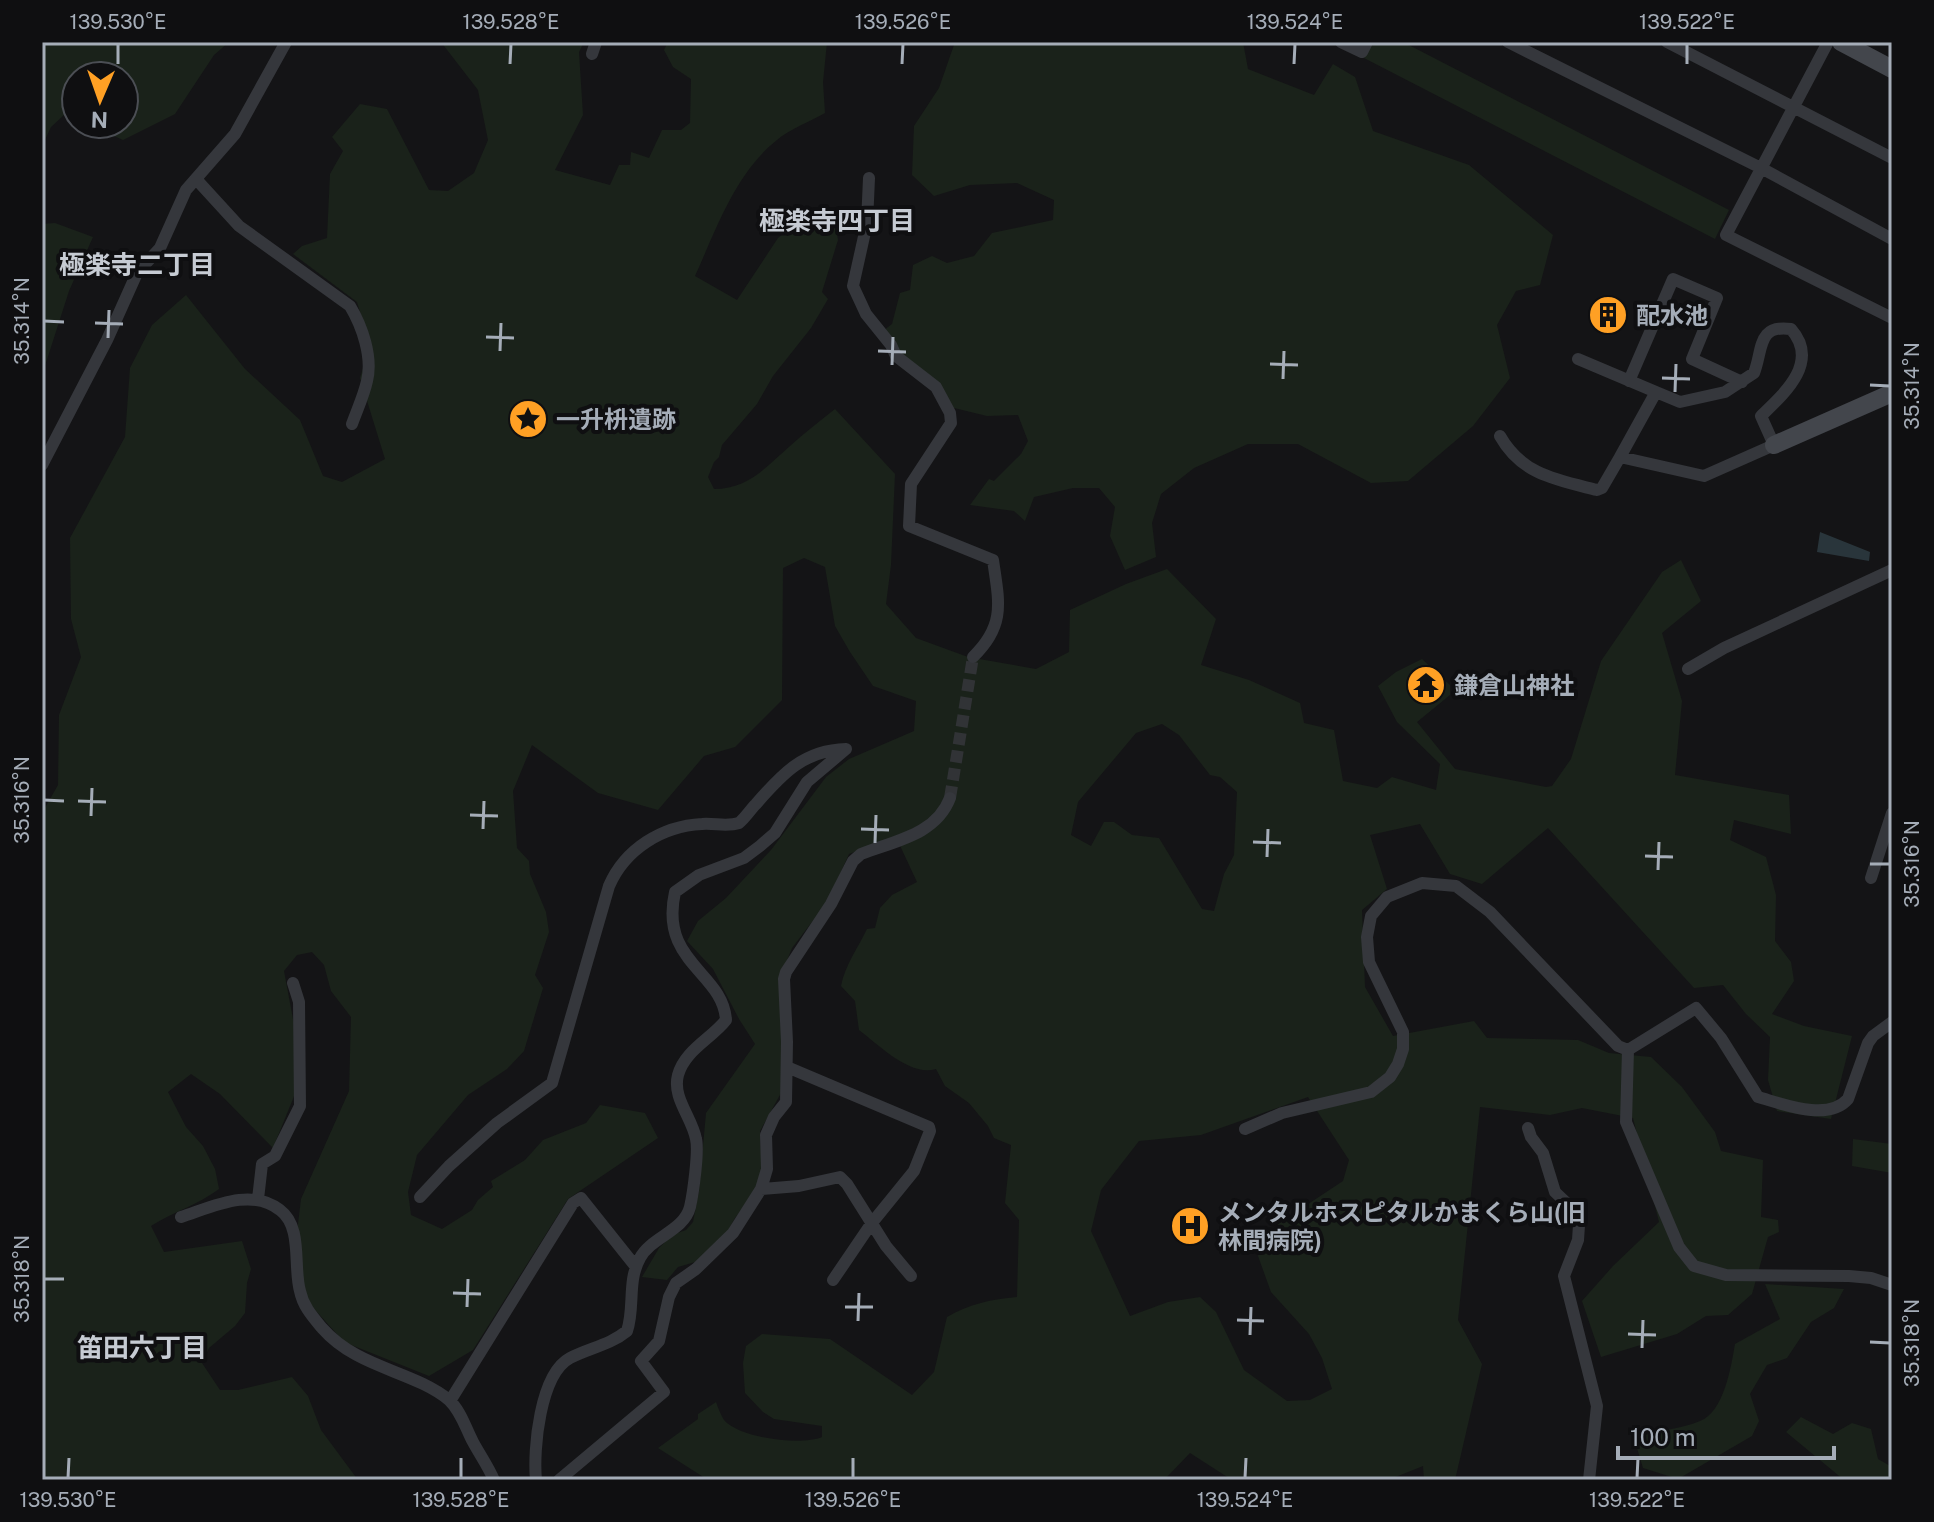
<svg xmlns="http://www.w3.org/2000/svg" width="1934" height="1522" font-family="'Public Sans','Noto Sans JP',sans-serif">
	<rect width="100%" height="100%" fill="#141416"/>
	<path fill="#1a221a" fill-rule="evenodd" d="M42,42H229L214,55L175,114L123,140L87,124H124V76H76V119L64,115L51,127L42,146Z
		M441,42H584L579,52L583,115L555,170L610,185L619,165H630L631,152L649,158L662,130H681L690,123L691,79L673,67L664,50L668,42H827L823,82L825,113C811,121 788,130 777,140C735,173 716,230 695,276L737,300L778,238L807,214L834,217L838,240L822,292L828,299L811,328L773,376L757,404L722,445L719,457L714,462L708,477L714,489C748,489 766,467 790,446C804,433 820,421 835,409L895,474L891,565L886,604L916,638L968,657L1036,669L1069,652L1070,610L1126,584L1167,569L1216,619L1201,665L1249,680L1300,703L1304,723L1334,730L1343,781L1377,788L1392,777L1436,790L1440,764L1397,722L1378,686L1396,672L1422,659L1450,685V695L1417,722L1455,769L1546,787L1552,786L1571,759L1601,661L1662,572L1681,560L1701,601L1662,633L1682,701L1675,775L1789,795L1791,834L1734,820L1730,840L1766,857L1776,895L1775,941L1791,962L1794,981L1772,1014L1804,1026L1852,1036L1831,1119L1777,1111L1768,1080L1770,1037L1746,1014L1723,985L1694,988L1548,828L1482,884L1450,874L1420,824L1370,835L1387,889L1362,910L1365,987L1393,1036L1474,1021L1487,1038L1578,1040L1609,1053L1651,1057L1682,1087L1715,1132L1721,1151L1763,1160L1761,1217L1778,1220L1779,1232L1768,1237L1752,1294L1728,1315L1706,1316L1677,1334L1601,1357L1582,1301L1613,1266L1659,1222L1633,1118L1582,1108L1550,1115L1480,1107L1458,1320L1482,1364L1455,1480H1424L1423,1466L1388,1480H1232L1190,1453L1164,1480H708L658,1448L698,1419V1414L716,1402C718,1408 721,1415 724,1420C739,1438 801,1446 822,1437V1426L774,1419L763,1412L745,1393L743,1363L746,1346L762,1334L830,1339L912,1395L934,1372L947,1317C969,1304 992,1299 1017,1297L1019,1220L1005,1203L1011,1145L994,1138L988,1126L969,1103L945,1086L936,1069C910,1077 879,1045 859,1030L855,1001L841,986C845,965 858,948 867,929L875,928L880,908L892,895L917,882L896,837L849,854L828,901L792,948L779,980L784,1044L781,1093L760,1131L762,1171L755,1192L735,1218L724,1238L695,1262L678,1267L667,1280L642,1277L659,1248L672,1235L686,1230L693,1222L699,1191L706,1113L755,1044L739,1019L713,969L687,941L698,921L726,898L771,850L826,777L849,759L914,731L916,701L873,686L850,652L835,626L825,567L804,558L783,568L782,700L735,747L704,756L658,810L598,793L532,745L513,791L517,848L529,861L530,874L546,912L549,932L535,975L543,988L524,1051L507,1069L468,1095L417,1155L408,1192L411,1215L442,1229L472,1210L478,1200L493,1187L491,1181L525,1160L543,1140L586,1123L600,1105L645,1113L658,1138L568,1199L473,1350L429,1376L344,1342L308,1302L294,1257L301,1199L349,1091L351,1017L331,991L324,965L312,952L297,955L284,971L293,1019L302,1043L299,1084L273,1148L220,1094L191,1074L168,1092L186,1127L203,1146L215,1169L219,1189C198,1205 173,1212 151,1226L164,1252L242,1241L251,1269L247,1283L245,1313L235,1326L209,1348L202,1363L220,1390H238L292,1377L308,1396L321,1430L358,1480H42V813L58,785L59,715L81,657L71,619L70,538L125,437L130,368L152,325L186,295L245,369L300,420L323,476L342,482L385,459L360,378L370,345L357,302L293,254L302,246L327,238L330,174L343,151L332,137L360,104L387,109L429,190L448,191L474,173L488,140L478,90ZM1162,724L1179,735L1210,775L1220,777L1237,792L1234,855L1224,874L1214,911L1202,909L1159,838L1132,835L1114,822H1104L1091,846L1071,835L1078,802L1136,733ZM1308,1097L1349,1160L1343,1181L1269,1230L1258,1256L1271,1292L1309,1334L1322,1358L1332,1389L1310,1400L1287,1401L1244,1370L1216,1312L1200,1297L1168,1302L1130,1316L1091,1231L1101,1190L1139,1141L1201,1135Z
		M955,42H1243L1248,69L1314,95L1333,64L1355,77L1373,131L1469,165L1553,235L1540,285L1516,291L1497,325L1510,378L1473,426L1408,481L1371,483L1298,444H1248L1194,468L1161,494L1152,523L1156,557L1125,570L1110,536L1115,507L1099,488H1073L1034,497L1025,521L1014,511L970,505L989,479L994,481L1021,454L1028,441L1018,415L987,416L950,407L908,363L883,331L892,324L900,293L910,290L913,265L932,256L947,263L974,256L992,233L1053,220L1054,200L1017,183L970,185L934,196L912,175L914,126L939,88Z
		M1372,42H1403L1729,210L1715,239L1364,58Z
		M55,223L93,237L69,291L43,372L42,420V224Z
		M1853,1139L1892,1144V1173L1852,1166Z
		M1765,1284L1844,1289L1834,1308L1811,1322L1787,1358L1767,1365L1750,1394L1759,1421L1752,1436L1678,1479L1643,1468L1637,1448L1645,1435C1663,1430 1683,1428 1700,1421C1724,1412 1731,1367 1735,1344L1780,1319Z
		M1801,1417L1833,1434L1852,1423L1871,1429L1878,1459L1892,1467V1480H1844L1786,1432Z"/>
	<path fill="#29353b" d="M1820,532L1870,552L1869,561L1817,552Z"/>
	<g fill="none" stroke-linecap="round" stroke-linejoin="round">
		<path stroke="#313336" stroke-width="12" stroke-dasharray="12 6" stroke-linecap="butt" d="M950,798L973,657"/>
		<path stroke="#35373c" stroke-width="12" d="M1341,42L1362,52L1367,42
			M1508,42L1761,168L1892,239
			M1667,42L1892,158
			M1828,42L1726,235L1892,318
			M592,54L596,42
			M869,178L867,223L853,286L866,314L891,345L896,356L936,387L950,413L951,423L911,484L909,526L993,560C999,602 1006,625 973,657
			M196,179L239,226L350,306C362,326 373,357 367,381C364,395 357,410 352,424
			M1578,359L1656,392L1620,457
			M1629,381L1673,279L1717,298L1692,359L1742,382
			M1500,436C1522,475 1557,480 1597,490L1602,488L1620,457L1704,476L1774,445L1761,416C1785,393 1820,362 1791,329C1757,324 1763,350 1754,373L1725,392L1680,402L1656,392
			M42,465L107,340L137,273L160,248L186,190L235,134L286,42
			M1688,669L1724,648L1892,570
			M1871,878L1892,813
			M1628,1050L1626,1122L1679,1247L1694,1266L1726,1275L1849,1276L1871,1278L1892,1285
			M1628,1050L1696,1008L1721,1038L1758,1097C1783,1104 1828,1122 1848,1099L1868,1043L1873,1036L1892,1022
			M787,1067L929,1127L930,1131L914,1171L871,1224L833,1280
			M1528,1128L1531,1137L1543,1153L1555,1192L1576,1212L1579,1225L1578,1240L1564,1276L1597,1406L1589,1480
			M1245,1129L1282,1113L1371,1092L1390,1077L1398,1064L1403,1049V1032L1369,962L1367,937L1371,916L1387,897L1422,883L1456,886L1490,912L1618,1046L1628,1050
			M761,1189L799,1186L840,1177L847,1184L886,1246L911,1276
			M420,1197L449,1166L497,1123L552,1083L609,886C625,849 662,826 702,824C715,823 727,827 739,823C746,817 750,810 756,804C782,774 804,750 846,749
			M258,1199L262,1164L275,1156L300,1106L299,1002L293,983
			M181,1217C212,1207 251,1187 280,1210C303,1227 293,1267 300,1291C303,1306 312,1316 322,1328C358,1369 412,1370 449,1400C461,1411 466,1429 473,1442C480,1455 488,1466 494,1480
			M450,1401L573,1203L581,1198L636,1267
			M536,1480C533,1449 540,1374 570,1358C589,1348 610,1345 627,1331C635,1308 627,1281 640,1258C651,1237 684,1231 690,1207C693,1194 699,1151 696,1139C692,1117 672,1098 678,1075C685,1050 711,1039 726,1020C723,972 659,963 675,892L699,875L744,858L760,846L775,833L807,782L846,749
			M559,1480L664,1392L641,1361L659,1341L669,1297L676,1283L696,1269L733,1233L761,1189L767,1169L766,1135L774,1117L786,1102L787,1042L784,979L786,972L831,904L853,861L861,854C894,841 936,835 950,798"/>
		<path stroke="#43464c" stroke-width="18" d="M1841,42L1892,69
			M1774,445L1892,393"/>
	</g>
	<path fill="none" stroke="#a5adb8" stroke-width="3" d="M118,64V44M510,64L511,44M902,64L903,44M1294,64L1295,44M1687,64V44M44,321L64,322M95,323L123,324M486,337L514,338M108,338L109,310M500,351L501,323M878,351L906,352M1270,364L1298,365M892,365L893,337M1662,378L1690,379M1283,379L1284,351M1870,385L1890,386M1675,392L1676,364M44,800L64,801M78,801L106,802M470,815L498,816M91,816L92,788M483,829L484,801M861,829L889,830M1253,842L1281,843M875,843L876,815M1645,856L1673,857M1267,857L1268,829M1870,864H1890M1658,870L1659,842M44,1279H64M453,1293L481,1294M467,1307L468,1279M845,1307H873M1237,1320L1264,1321M858,1321L859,1293M1628,1334L1656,1335M1250,1335L1251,1307M1870,1342L1890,1343M1642,1348L1643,1320M68,1478L69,1458M461,1478V1458M853,1478V1458M1245,1478L1246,1458M1637,1478L1638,1458"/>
	<defs>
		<g id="building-disc" transform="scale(2)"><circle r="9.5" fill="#ffa024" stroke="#0f0f11"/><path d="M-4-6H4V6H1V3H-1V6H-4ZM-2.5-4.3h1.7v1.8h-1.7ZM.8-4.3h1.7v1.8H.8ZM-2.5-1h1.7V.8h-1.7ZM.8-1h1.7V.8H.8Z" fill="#111"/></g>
		<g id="sight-disc" transform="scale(2)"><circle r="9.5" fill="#ffa024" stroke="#0f0f11"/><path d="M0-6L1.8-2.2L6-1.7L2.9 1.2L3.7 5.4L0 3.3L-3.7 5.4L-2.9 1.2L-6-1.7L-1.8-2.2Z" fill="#111"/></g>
		<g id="temple-disc" transform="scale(2)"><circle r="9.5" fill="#ffa024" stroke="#0f0f11"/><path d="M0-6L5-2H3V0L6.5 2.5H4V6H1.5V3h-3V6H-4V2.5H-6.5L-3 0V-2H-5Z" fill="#111"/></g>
		<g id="hospital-disc" transform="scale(2)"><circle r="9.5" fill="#ffa024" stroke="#0f0f11"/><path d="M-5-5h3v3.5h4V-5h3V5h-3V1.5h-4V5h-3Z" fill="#111"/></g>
	</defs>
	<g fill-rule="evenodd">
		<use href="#building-disc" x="1608" y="315"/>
		<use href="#sight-disc" x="528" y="419"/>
		<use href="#temple-disc" x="1426" y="685"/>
		<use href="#hospital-disc" x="1190" y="1226"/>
	</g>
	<g text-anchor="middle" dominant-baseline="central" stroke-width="8" stroke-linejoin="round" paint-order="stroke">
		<g font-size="24" font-weight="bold" fill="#a5adb8" stroke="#0f0f11" text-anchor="start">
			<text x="1636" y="315">配水池</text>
			<text x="556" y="419">一升枡遺跡</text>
			<text x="1454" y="685">鎌倉山神社</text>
			<text x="1218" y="1212">メンタルホスピタルかまくら山(旧<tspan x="1218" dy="28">林間病院)</tspan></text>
		</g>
		<g font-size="26" font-weight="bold" fill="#c6cbd3" stroke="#0f0f11">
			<text x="837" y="220">極楽寺四丁目</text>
			<text x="137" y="264">極楽寺二丁目</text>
			<text x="142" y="1347">笛田六丁目</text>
		</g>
	</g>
	<rect width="1934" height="1522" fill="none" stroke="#0f0f11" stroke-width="88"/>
	<g transform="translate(100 100) rotate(182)"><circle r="38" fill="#0f0f11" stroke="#4b4e54" stroke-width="2"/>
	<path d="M0-6L14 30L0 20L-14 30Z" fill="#ffa024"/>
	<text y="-12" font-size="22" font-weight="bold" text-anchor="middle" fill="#a5adb8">N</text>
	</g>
	<path d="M1618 1446v12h216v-12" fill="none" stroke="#a5adb8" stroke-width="4"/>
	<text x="1630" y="1446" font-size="24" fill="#a5adb8" stroke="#0f0f11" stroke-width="6" paint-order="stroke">100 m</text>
	<rect x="44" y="44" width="1846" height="1434" fill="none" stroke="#a5adb8" stroke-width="3"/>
	<g font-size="20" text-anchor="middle" fill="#a5adb8">
		<text x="118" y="29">139.530°E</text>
		<text x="511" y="29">139.528°E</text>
		<text x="903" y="29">139.526°E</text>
		<text x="1295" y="29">139.524°E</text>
		<text x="1687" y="29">139.522°E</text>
		<text transform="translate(22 321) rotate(-90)" y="7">35.314°N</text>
		<text transform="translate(1912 386) rotate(-90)" y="7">35.314°N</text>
		<text transform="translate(22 800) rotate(-90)" y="7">35.316°N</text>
		<text transform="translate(1912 864) rotate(-90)" y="7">35.316°N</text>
		<text transform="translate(22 1279) rotate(-90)" y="7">35.318°N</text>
		<text transform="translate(1912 1343) rotate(-90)" y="7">35.318°N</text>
		<text x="68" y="1507">139.530°E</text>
		<text x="461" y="1507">139.528°E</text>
		<text x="853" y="1507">139.526°E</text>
		<text x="1245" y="1507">139.524°E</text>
		<text x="1637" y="1507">139.522°E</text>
	</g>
</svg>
